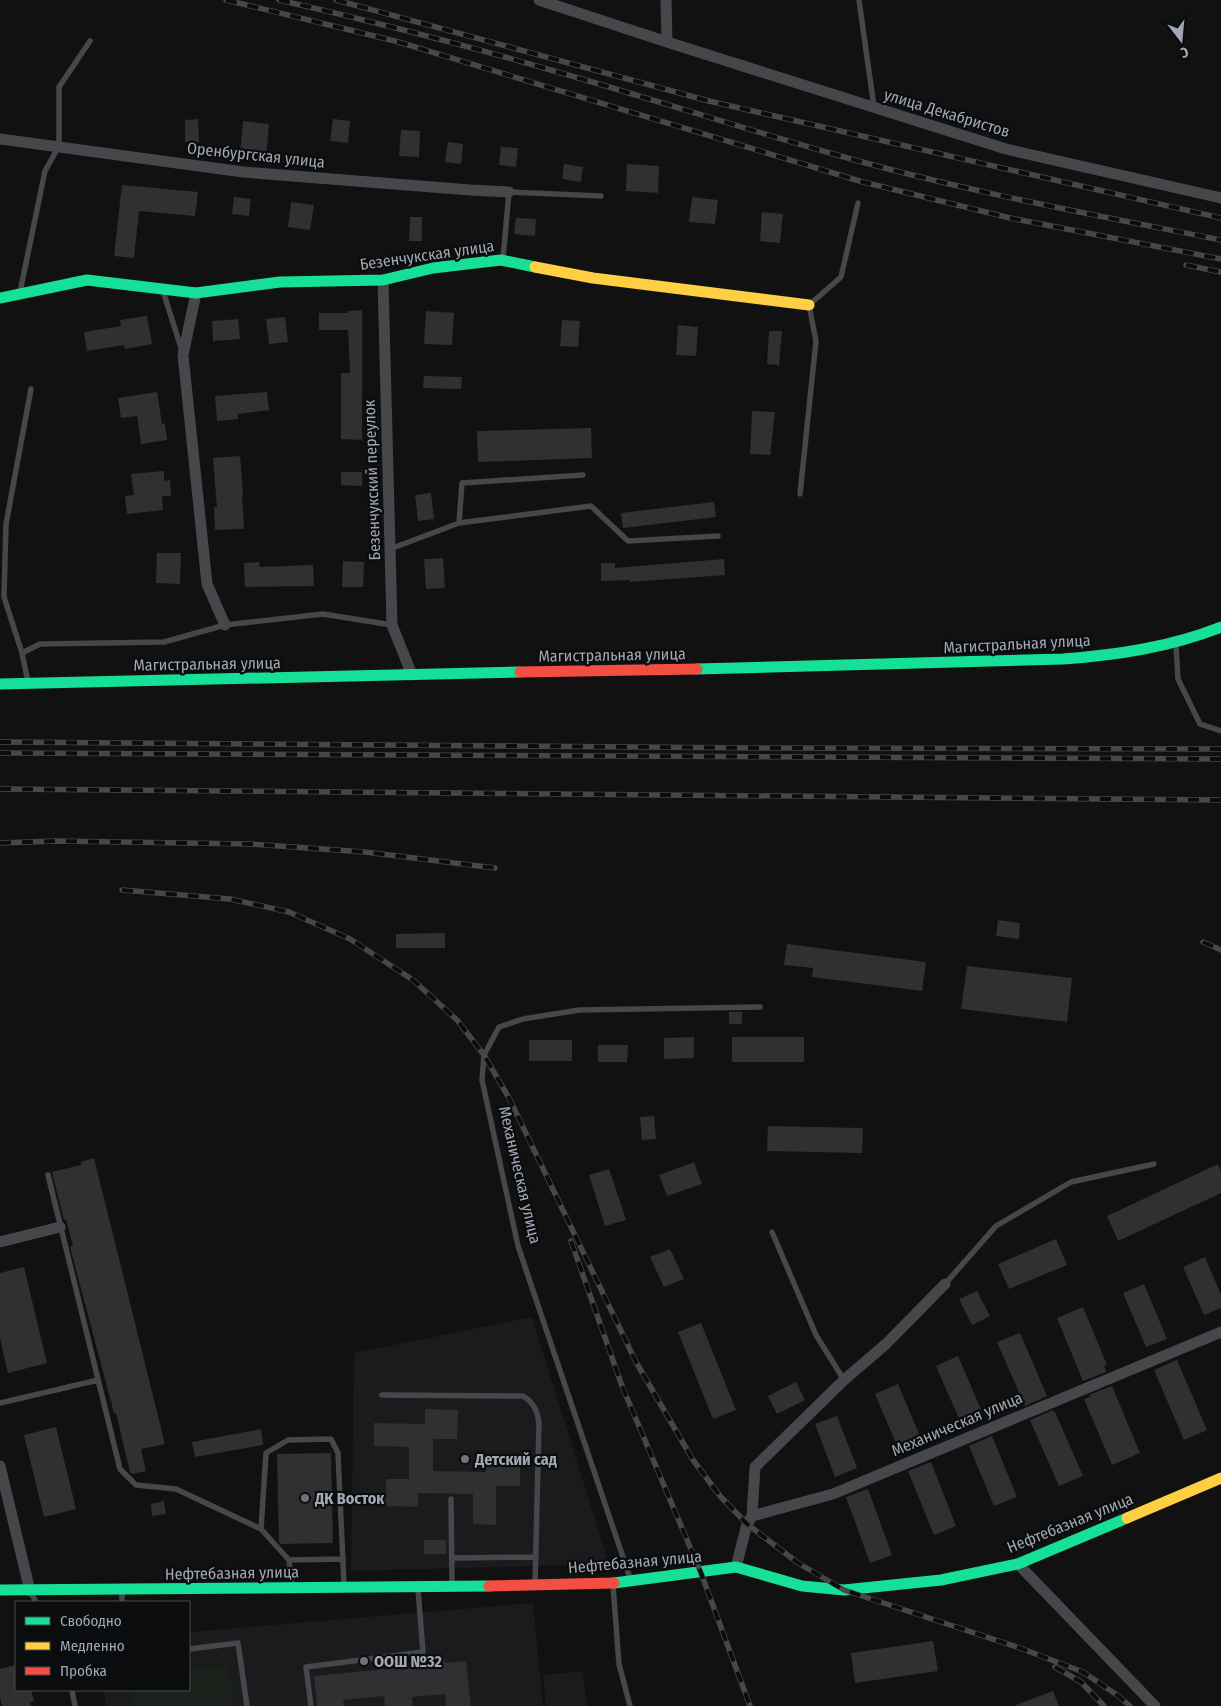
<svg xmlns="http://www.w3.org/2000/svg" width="1221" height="1706" font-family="'Fira Sans Condensed',sans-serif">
	<rect width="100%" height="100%" fill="#111"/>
	<path fill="#1b1b1d" d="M532,1317L609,1564L351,1571L354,1353Z
		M533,1603L543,1706H106L104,1690H189V1632Z
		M583,1671L587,1706H546L543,1675Z"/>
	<path fill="#1a201a" d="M229,1665L234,1706H133L131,1690H189V1670Z"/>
	<path fill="#303032" d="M198,119L199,142H185V120Z
		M333,119L350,121L348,143L330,141Z
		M243,121L269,124L266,157L240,154Z
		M401,130L420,131L419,157L399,156Z
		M448,142L463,144L461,164L445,162Z
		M501,147L518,148L516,167L499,165Z
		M564,164L583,167L581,182L562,179Z
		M627,164L659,166L658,193L626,191Z
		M122,185L198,192L195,216L139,211L134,258L114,256Z
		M234,197L251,199L249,216L232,214Z
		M692,197L718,200L715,224L689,222Z
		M291,202L314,205L310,230L288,227Z
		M762,212L783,214L780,243L760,241Z
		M410,217H422V241H409Z
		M516,218L536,219L535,236L514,234Z
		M362,310V440L341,439V373H350L348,330H319V313H348V311Z
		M426,311L454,313L452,345L424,344Z
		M147,316L152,344L125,349L124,345L87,351L84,332L121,326L120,320Z
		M285,317L288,342L269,344L266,319Z
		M238,319L240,339L213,341L212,321Z
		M562,320L580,321L578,347L560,346Z
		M678,325L698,327L696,356L676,355Z
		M769,331H782L779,365L767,364Z
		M424,376L462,377L461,389L423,388Z
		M157,392L162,424H165L167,440L141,444L137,416L121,418L118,398Z
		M267,392L269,410L238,414V419L217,421L215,396Z
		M752,411L775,412L770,455L750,454Z
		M591,428L592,458L478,462L477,431Z
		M240,456L243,494H242L244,529L215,530L214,507H217L213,458Z
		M164,471V481L170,480L171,496H162L163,510L127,514L125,496L134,495L131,474Z
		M341,472H362V486L341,485Z
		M431,493L434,519L418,521L415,495Z
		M714,502L716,517L623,528L621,513Z
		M157,553H181L180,584L156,583Z
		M443,558L445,588L426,589L424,559Z
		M724,559L725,575L630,582V580L601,581V563H615V568Z
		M343,561L364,562L363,587H342Z
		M259,562L260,567L313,565L314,586L245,587L244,563Z
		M998,920L1020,923L1019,939L996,936Z
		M445,933V948H396V934Z
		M787,944L926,962L922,991L812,977L813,968L784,965Z
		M967,966L1072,978L1067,1022L961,1009Z
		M729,1012H742V1024H729Z
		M694,1037V1058L664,1059V1038Z
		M732,1037H804V1062H732Z
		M529,1040H572V1061H529Z
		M598,1045H628L627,1062H598Z
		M654,1116L656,1139L642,1140L640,1117Z
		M768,1126L863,1128L862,1153L767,1151Z
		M94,1158L165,1444L141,1449L146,1471L132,1474L130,1472L116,1413H114L70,1247L73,1246L66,1219L64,1220L52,1172L81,1165V1162Z
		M694,1162L702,1184L667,1196L659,1175Z
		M1218,1164L1221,1171V1193L1118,1241L1107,1216Z
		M609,1169L626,1220L605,1226L589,1175Z
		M1056,1239L1067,1265L1009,1289L998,1264Z
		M670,1249L684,1279L664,1287L650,1257Z
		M1205,1257L1221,1295V1308L1204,1315L1183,1267Z
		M24,1267L47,1363L8,1373L0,1338V1273Z
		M1144,1284L1167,1339L1146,1347L1123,1293Z
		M977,1291L990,1316L972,1325L959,1299Z
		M1083,1307L1107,1365L1104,1366L1106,1372L1083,1381L1057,1318Z
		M701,1323L736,1410L713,1419L678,1332Z
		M1020,1333L1047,1396L1025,1406L997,1342Z
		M958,1356L983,1414L961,1423L936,1366Z
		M1177,1360L1207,1430L1184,1440L1154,1370Z
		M796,1382L805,1400L777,1414L768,1396Z
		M898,1384L922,1441L899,1450L875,1394Z
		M1112,1386L1140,1453L1112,1465L1084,1399L1090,1397L1089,1395Z
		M425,1409L458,1410L457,1439H433V1471L486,1472V1456L520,1457V1486H496V1525L473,1524V1494L418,1493V1507L385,1506L386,1479H409V1447L374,1446V1423L425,1424Z
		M1053,1410L1054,1412H1055L1083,1476L1059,1486L1030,1420Z
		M837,1416L857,1468L835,1477L815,1424Z
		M56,1427L76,1509L44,1517L24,1435Z
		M261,1429L263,1445L195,1457L192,1442Z
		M992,1436L1017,1497L994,1506L969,1446Z
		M331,1453L333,1543L281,1544L279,1542L277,1454Z
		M931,1462L956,1526L934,1535L908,1471Z
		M868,1489L892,1555L870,1563L846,1497Z
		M164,1501L166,1514L152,1516L151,1504Z
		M424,1540H446V1554H424Z
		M933,1641L938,1671L855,1683L851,1653Z
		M445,1659V1663L466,1661L471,1706H446L445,1694L412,1697L413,1706H385L384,1696L343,1700L344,1706H317L314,1676L405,1667L404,1663Z
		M16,1665V1690H31L34,1701L30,1702L31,1706H2L0,1697V1669Z
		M1053,1691L1059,1706H1016V1705Z"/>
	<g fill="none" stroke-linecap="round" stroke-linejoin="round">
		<path stroke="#45474a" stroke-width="5.5" d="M859,0L874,107
			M503,258L509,192L601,196
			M163,291L182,351
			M20,292L45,171L59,146V87L90,41
			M800,494L816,341L809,305L841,277L858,203
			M459,523L462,483L583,475
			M390,549L459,523L591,506L628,541L718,536
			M1176,645L1178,679L1200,724L1221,731
			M22,653L4,597L6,524L31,389
			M28,682L22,653L40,644L164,642L225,625L323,614L392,625
			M48,1175L120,1469L136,1485L176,1489L261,1529L289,1560L292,1586
			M772,1232L816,1335L844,1380
			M945,1284L996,1226L1071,1182L1154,1164
			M382,1395L523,1396C534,1403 537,1410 539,1423L535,1584
			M0,1403L98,1380
			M451,1499L452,1585
			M261,1529L266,1453L288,1440L331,1439L338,1453L344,1585
			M452,1558L536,1557
			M289,1560L343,1559
			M630,1578L518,1246L482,1080L484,1055L499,1027L523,1019L579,1010L760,1007
			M613,1585L619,1664L630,1706
			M30,1591L36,1602
			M122,1602V1590
			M189,1649L238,1643L247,1706
			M72,1690L75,1706
			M311,1706L306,1667L423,1652L418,1589"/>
		<path stroke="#45474a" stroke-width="11" d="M539,0L667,42L1006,149L1221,198
			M666,0L667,42
			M0,139L243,172L470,190L509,192
			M383,280L392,625L412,675
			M196,293L183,355L207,584L225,625
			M0,1242L60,1227
			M0,1466L30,1591
			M752,1516L755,1467L844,1380L886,1344L945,1284
			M1018,1564L1155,1706
			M736,1567L747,1524L752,1516L833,1494L1221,1332"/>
		<path stroke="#16e098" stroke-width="11" d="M0,298L87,280L196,293L280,282L383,280L433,268L501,260L535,267
			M697,669L1063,659C1118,655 1170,647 1221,627
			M0,684L520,672
			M614,1583L736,1567L802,1586L844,1590L941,1580L1018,1564L1127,1518
			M0,1590L489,1586"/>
		<path stroke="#ffcf43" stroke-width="11" d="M535,267L593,278L809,305
			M1127,1518L1221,1478"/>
		<path stroke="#f24e42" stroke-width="11" d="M520,672L697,669
			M489,1586L614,1583"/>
		<g stroke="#45474a" stroke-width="5.5">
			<path id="rail" d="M226,0L395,41L863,182L1010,218L1221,259
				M279,0C376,22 473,47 568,75C655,100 742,128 830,153C958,190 1090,214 1221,240
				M336,0L709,101L1221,218
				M1186,265L1221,272
				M0,742L770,748L1221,749
				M0,753L1221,759
				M0,789L1221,800
				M0,843L57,841L250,844L365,852L495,868
				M122,890L230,899L289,912L350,939L413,980L457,1020L484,1055L509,1098L636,1362L693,1460L720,1496L747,1524L798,1563L844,1590L1020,1648L1083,1672L1117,1695L1130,1706
				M1203,942L1221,950
				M571,1241L622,1386L701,1573L750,1706
				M1055,1667L1081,1682L1104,1706"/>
		</g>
		<use href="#rail" stroke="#0b0c0d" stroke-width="4" stroke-dasharray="11" stroke-linecap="butt"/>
	</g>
	<g fill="#6f737a" stroke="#0b0c0d" stroke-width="2">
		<circle cx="465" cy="1459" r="5"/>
		<circle cx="305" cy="1498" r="5"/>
		<circle cx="364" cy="1661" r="5"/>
	</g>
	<g text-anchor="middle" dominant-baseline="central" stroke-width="4.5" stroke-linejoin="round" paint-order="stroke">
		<g font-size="16" fill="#a1a8b3" stroke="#0b0c0d">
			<text transform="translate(947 113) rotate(17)">улица Декабристов</text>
			<text transform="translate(256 155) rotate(6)">Оренбургская улица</text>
			<text transform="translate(427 255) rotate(-8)">Безенчукская улица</text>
			<text transform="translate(372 480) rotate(-92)">Безенчукский переулок</text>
			<text transform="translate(1017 644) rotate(-3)">Магистральная улица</text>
			<text transform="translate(612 655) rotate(-1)">Магистральная улица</text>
			<text transform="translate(207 664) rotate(-1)">Магистральная улица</text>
			<text transform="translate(520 1175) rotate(77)">Механическая улица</text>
			<text transform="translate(957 1424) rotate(-23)">Механическая улица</text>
			<text transform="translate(1070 1523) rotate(-22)">Нефтебазная улица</text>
			<text transform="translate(635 1562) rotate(-5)">Нефтебазная улица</text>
			<text transform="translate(232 1573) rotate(-1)">Нефтебазная улица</text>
		</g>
		<g font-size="16" font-weight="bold" fill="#a1a8b3" stroke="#0b0c0d" text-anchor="start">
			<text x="475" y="1459">Детский сад</text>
			<text x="315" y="1498">ДК Восток</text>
			<text x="374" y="1661">ООШ №32</text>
		</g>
	</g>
	<rect x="15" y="1601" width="175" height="90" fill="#0b0c0d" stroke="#474a4f"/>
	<rect x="25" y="1617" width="25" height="8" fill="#16e098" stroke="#474a4f"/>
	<text x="60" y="1626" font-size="15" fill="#a1a8b3">Свободно</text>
	<rect x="25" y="1642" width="25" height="8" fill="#ffcf43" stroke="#474a4f"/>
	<text x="60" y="1651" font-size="15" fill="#a1a8b3">Медленно</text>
	<rect x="25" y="1667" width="25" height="8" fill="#f24e42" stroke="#474a4f"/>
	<text x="60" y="1676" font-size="15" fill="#a1a8b3">Пробка</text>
	<g transform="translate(1181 40) rotate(164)" stroke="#0b0c0d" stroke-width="4" paint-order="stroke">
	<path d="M0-4L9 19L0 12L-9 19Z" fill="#a1a8b3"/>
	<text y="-8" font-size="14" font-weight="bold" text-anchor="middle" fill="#a1a8b3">С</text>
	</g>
</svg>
